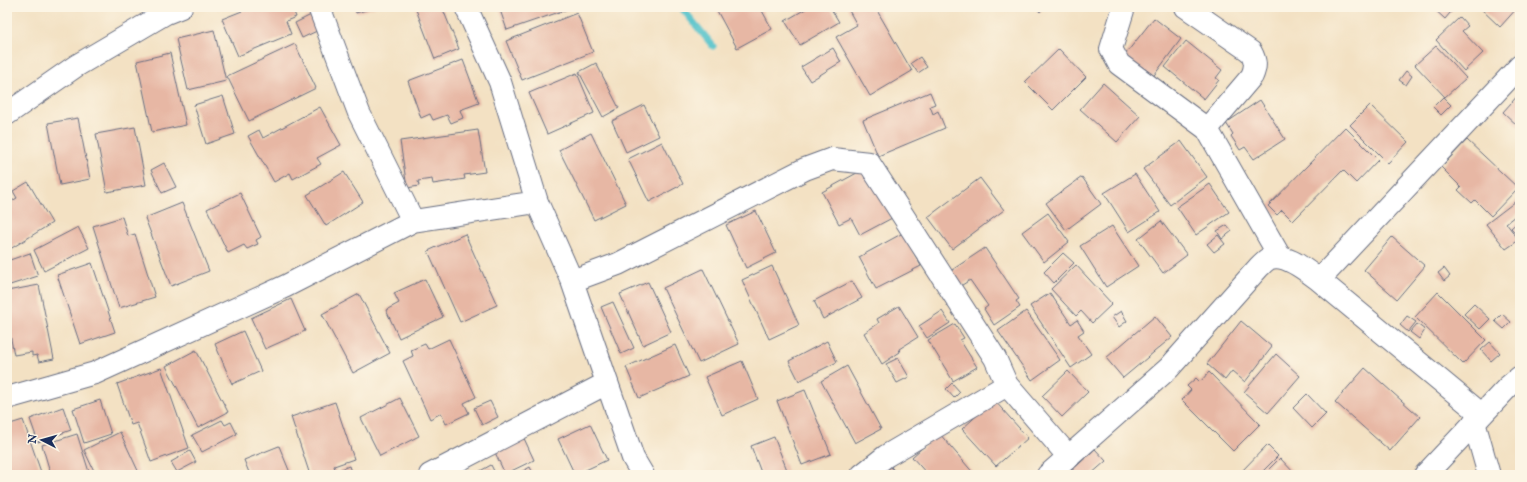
<svg xmlns="http://www.w3.org/2000/svg" width="1527" height="482" font-family="'IM FELL English',serif">
	<rect width="100%" height="100%" fill="#fcf5e5"/>
	<filter id="ink" filterUnits="userSpaceOnUse"><feTurbulence type="fractalNoise" baseFrequency=".025" numOctaves="2"/><feDisplacementMap in="SourceGraphic" scale="8" xChannelSelector="R" yChannelSelector="G"/><feConvolveMatrix kernelMatrix="1 2 1 2 8 2 1 2 1" color-interpolation-filters="sRGB"/></filter>
	<filter id="wash" filterUnits="userSpaceOnUse"><feTurbulence type="fractalNoise" baseFrequency=".012" numOctaves="4" result="noise"/><feDisplacementMap in="SourceGraphic" scale="16" xChannelSelector="R" yChannelSelector="G"/><feGaussianBlur stdDeviation="0.9" result="paint"/><feColorMatrix in="noise" values="0 0 0 0 0 0 0 0 0 0 0 0 0 0 0 0 0 1.4 0 .05"/><feComposite in="paint" operator="in"/></filter>
	<g filter="url(#wash)">
		<rect width="100%" height="100%" fill="#f3e1c3"/>
		<g fill="none" stroke-linecap="round" stroke-linejoin="round">
			<path stroke="#55c3cb" stroke-width="7" d="M681,7L713,46"/>
		</g>
		<g id="blocks">
			<path fill="#e7b7a4" d="M252,7H292L296,17L286,21L291,34L238,56L222,19Z
				M355,7H376L356,13Z
				M415,7H442L459,49L435,59Z
				M499,7H567L568,9L507,30Z
				M715,7H760L772,29L737,48Z
				M809,7H830L839,22L800,45L785,21Z
				M847,7H875L912,71L870,96L836,37L857,25Z
				M1035,7H1044L1040,12Z
				M1432,7H1455L1445,19Z
				M1479,7H1518L1500,27Z
				M577,13L593,52L522,80L506,41Z
				M311,15L319,30L302,38L295,23Z
				M1460,17L1468,26L1462,31L1483,53L1464,71L1436,40Z
				M1154,18L1181,39L1152,78L1124,56Z
				M214,30L226,81L188,90L176,39Z
				M7,36H8L9,62H7Z
				M1186,41L1222,70L1216,78L1219,80L1204,99L1165,67Z
				M295,44L316,88L249,121L227,76Z
				M1436,46L1466,78L1445,97L1415,65Z
				M833,48L841,62L810,81L801,67Z
				M1059,49L1086,77L1053,110L1025,82Z
				M170,53L186,125L152,132L137,61Z
				M920,57L927,67L918,73L911,63Z
				M463,60L479,103L460,110L463,118L451,123L447,115L433,120L430,114L421,118L408,81Z
				M596,63L619,108L603,117L579,72Z
				M1406,71L1412,76L1406,85L1399,80Z
				M577,73L594,113L547,134L529,93Z
				M1103,83L1140,116L1117,142L1080,109Z
				M930,92L935,104L930,106L933,114L938,111L945,128L878,156L863,120Z
				M1520,93V128L1503,112Z
				M223,96L235,134L206,144L194,105Z
				M1443,97L1451,105L1441,115L1433,107Z
				M1260,100L1285,139L1254,159L1245,147L1240,150L1231,136L1233,134L1226,123Z
				M644,105L659,136L626,152L612,121Z
				M1370,105L1408,142L1388,163L1350,125Z
				M320,107L341,145L317,158L321,164L293,179L290,173L274,182L248,136L259,130L263,138Z
				M78,118L90,179L60,185L48,123Z
				M135,127L146,185L107,192L96,134Z
				M1345,127L1378,160L1356,183L1343,170L1293,221L1282,210L1277,215L1268,206Z
				M478,130L485,172L464,175L465,179L433,184L432,179L418,181L419,186L407,188L400,141Z
				M591,133L626,204L594,220L559,150Z
				M1467,140L1518,188L1491,216L1475,200L1472,203L1458,190L1461,187L1441,167Z
				M1181,141L1207,177L1170,205L1143,169Z
				M662,142L683,184L649,202L628,159Z
				M164,163L176,187L162,193L151,170Z
				M866,168L892,218L860,235L851,218L839,224L822,192Z
				M344,172L363,202L326,226L307,195Z
				M1135,174L1160,212L1129,232L1104,193Z
				M1082,177L1101,204L1066,230L1046,203Z
				M980,178L1004,210L952,249L928,217Z
				M28,182L52,223L7,251V204L17,198L13,191Z
				M1210,184L1229,212L1196,235L1177,207Z
				M240,193L261,237L256,240L258,244L247,249L244,245L228,253L207,209Z
				M1520,198V212L1506,223L1519,240L1506,249L1486,224Z
				M182,203L209,271L171,286L145,218Z
				M756,211L776,253L746,268L726,225Z
				M1048,213L1069,242L1044,262L1022,232Z
				M122,217L128,236L135,234L155,297L119,308L93,226Z
				M1520,220V238L1511,228Z
				M1161,221L1187,255L1163,273L1138,239Z
				M1227,225L1232,231L1222,239L1217,231Z
				M1112,226L1138,266L1106,287L1080,246Z
				M78,227L89,248L44,271L34,250Z
				M903,233L921,266L876,289L859,257Z
				M465,234L497,305L460,322L428,251Z
				M1218,235L1225,244L1214,252L1207,244Z
				M1392,237L1425,266L1397,299L1364,270Z
				M985,248L1019,299L1016,301L1020,307L994,325L984,309L988,306L970,280L959,287L949,272Z
				M30,253L38,276L7,286V261Z
				M1063,253L1074,263L1054,283L1044,272Z
				M92,263L115,332L80,344L57,275Z
				M1076,265L1112,304L1092,323L1081,311L1076,316L1051,289Z
				M772,266L799,325L769,339L742,280Z
				M1444,268L1450,276L1444,281L1438,273Z
				M703,269L739,344L699,363L663,288Z
				M425,279L443,317L399,338L386,310L399,303L394,293Z
				M852,281L862,298L823,319L814,301Z
				M648,282L671,332L643,345L620,294Z
				M39,285L54,359L39,362L37,355L32,356V352L14,355L7,318V291Z
				M1438,292L1486,340L1463,364L1415,317Z
				M1050,293L1071,324L1077,320L1084,331L1078,335L1091,354L1071,368L1030,306Z
				M359,294L390,353L353,373L322,314Z
				M291,299L305,331L265,349L251,318Z
				M613,302L634,348L621,354L601,307Z
				M1474,304L1490,319L1480,329L1464,314Z
				M899,306L918,337L899,349L900,352L882,364L864,333L879,323L877,319Z
				M942,311L950,323L927,338L919,326Z
				M1026,311L1060,360L1032,380L998,331Z
				M1121,311L1127,321L1119,327L1112,317Z
				M1502,314L1511,322L1504,329L1495,321Z
				M1155,316L1172,337L1123,378L1106,358Z
				M1407,316L1416,322L1408,332L1400,325Z
				M1241,321L1272,347L1245,382L1232,371L1225,380L1207,364Z
				M955,324L964,338L960,340L977,367L953,381L928,340Z
				M1417,324L1425,330L1419,339L1410,332Z
				M243,331L261,371L232,384L215,344Z
				M449,339L476,397L464,403L469,413L446,424L441,413L430,419L403,361L413,356L411,350L425,344L428,349Z
				M827,341L837,362L799,381L789,361Z
				M1490,342L1500,353L1491,361L1481,350Z
				M675,345L689,376L639,398L626,367Z
				M196,350L228,412L198,428L166,366Z
				M1276,354L1300,376L1268,413L1244,392Z
				M898,358L909,377L897,383L886,364Z
				M742,361L758,399L722,415L705,377Z
				M847,366L881,429L855,443L821,381Z
				M161,368L189,448L151,462L137,423L131,425L117,384Z
				M1365,368L1420,417L1390,451L1335,402Z
				M1068,371L1088,392L1062,417L1042,396Z
				M1209,372L1260,424L1233,451L1182,400L1191,390L1187,386L1196,378L1200,382Z
				M952,383L960,392L954,398L946,389Z
				M805,390L831,454L802,465L777,401Z
				M1307,394L1326,414L1312,428L1293,408Z
				M400,398L419,436L380,456L361,418Z
				M100,400L111,434L84,443L73,409Z
				M994,400L1028,438L996,466L962,429Z
				M490,401L498,417L482,425L474,408Z
				M335,402L354,459L334,466L337,475H310L291,417Z
				M63,407L71,430L38,442L30,419Z
				M23,420L42,475H7V425Z
				M222,420L225,425L231,422L237,434L202,452L192,435Z
				M590,424L607,460L575,475L558,439Z
				M120,432L140,475H96L84,450Z
				M939,433L975,475H928L912,457Z
				M77,434L90,475H51L42,445Z
				M522,434L534,460L505,474L493,448Z
				M774,437L789,475H762L751,446Z
				M1267,445L1278,456L1259,475H1245L1241,472Z
				M279,446L291,475H250L244,460Z
				M1095,449L1106,461L1090,475H1067Z
				M190,451L196,462L177,472L171,462Z
				M1280,458L1296,475H1263Z
				M885,460L898,475H867Z
				M491,465L496,475H473Z
				M349,466L352,475H341L339,470Z
				M530,467L534,475H516Z"/>
		</g>
	</g>
	<g filter="url(#ink)">
		<use href="#blocks" fill-opacity="0" stroke="#676d81" stroke-width="1"/>
		<g fill="none" stroke-linecap="round" stroke-linejoin="round">
			<g stroke="#676d81" stroke-width="24">
				<path id="street" d="M319,7L359,113L413,221
					M466,7L500,82L537,202L572,281L633,458L643,475
					M1124,7L1111,49L1119,64L1207,129L1280,257
					M1186,7L1251,52C1256,61 1256,67 1252,76L1207,129
					M7,114L76,66L166,13L181,7
					M1319,280L1520,66
					M572,281L618,264L805,169L832,159L869,163L995,358L1007,385L1069,457
					M7,398L95,373L286,286L413,221L537,202
					M1474,422L1489,475
					M430,475L607,383
					M862,475L886,456L1007,385
					M1048,475L1169,368L1259,267C1262,264 1265,261 1268,259C1284,251 1307,271 1319,280L1481,414"/>
			</g>
			<g stroke="#676d81" stroke-width="24">
				<path id="secondary" d="M1425,475L1508,387L1520,377"/>
			</g>
			<use href="#street" stroke="#fff" stroke-width="22"/>
			<use href="#secondary" stroke="#fff" stroke-width="22"/>
		</g>
	</g>
	<rect width="1527" height="482" fill="none" stroke="#fcf5e5" stroke-width="24"/>
	<g transform="translate(42 440) rotate(276)" stroke="#fcf5e5" stroke-width="3" paint-order="stroke">
	<path d="M0-3L7 15L0 10L-7 15Z" fill="#1b2f5e"/>
	<text y="-6" font-size="11" font-weight="bold" text-anchor="middle" fill="#1b2f5e">N</text>
	</g>
</svg>
